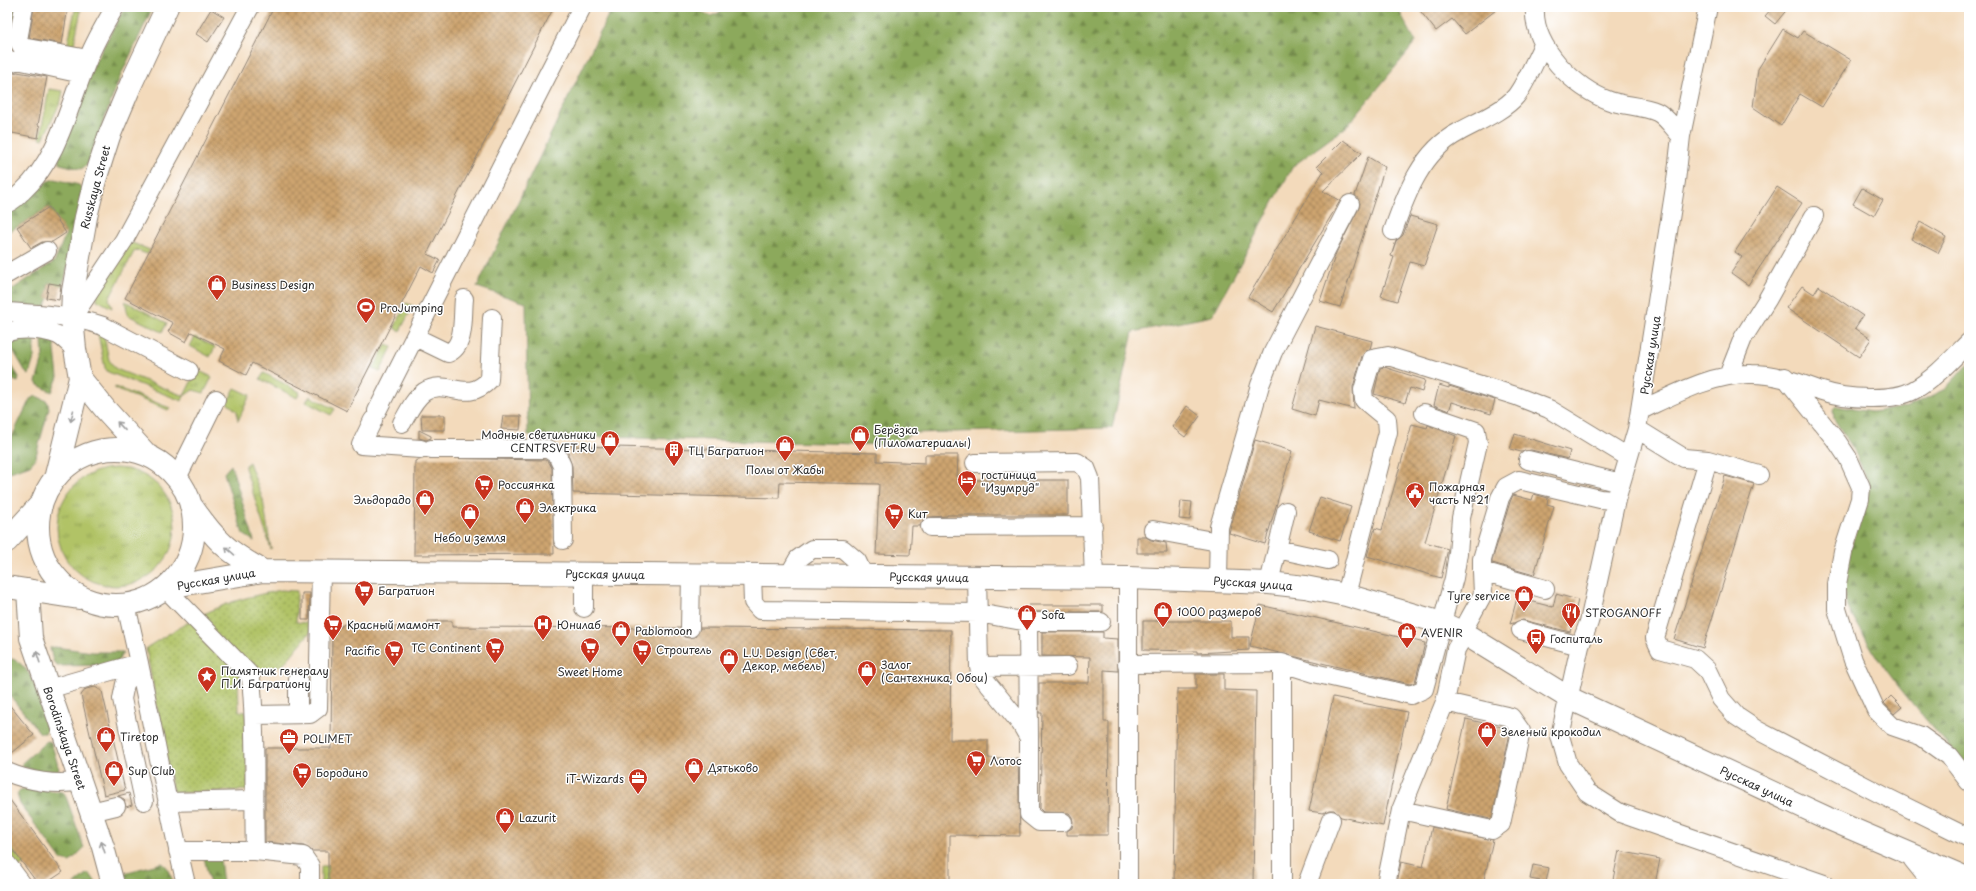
<svg xmlns="http://www.w3.org/2000/svg" width="1976" height="891" font-family="'Playpen Sans',sans-serif">
	<defs>
		<pattern id="grass-tufts" width="24" height="20" patternUnits="userSpaceOnUse"><rect width="24" height="20" fill="#b1c366"/><path d="M3 7l-1-3M5 7V3M7 7l1-3M15 17l-1-3M17 17v-4M19 17l1-3" fill="none" stroke="#909f54"/></pattern>
		<pattern id="forest-firs" width="22" height="20" patternUnits="userSpaceOnUse"><rect width="22" height="20" fill="#8ca95b"/><path d="M5 1l3.5 6h-7zM16 11l3.5 6h-7z" fill="#738a4b"/></pattern>
		<pattern id="park-dots" width="8" height="8" patternUnits="userSpaceOnUse"><rect width="8" height="8" fill="#b1c366"/><path d="M2 2h.1M6 6h.1" fill="none" stroke="#909f54" stroke-width="1.8" stroke-linecap="round"/></pattern>
		<pattern id="building-cross-hatch" width="8" height="8" patternUnits="userSpaceOnUse"><rect width="8" height="8" fill="#cda46f"/><path d="M0 0l8 8M0 8l8-8" fill="none" stroke="#a7865b"/></pattern>
	</defs>
	<rect width="100%" height="100%" fill="#fff"/>
	<filter id="ink" filterUnits="userSpaceOnUse"><feTurbulence type="fractalNoise" baseFrequency=".025" numOctaves="2"/><feDisplacementMap in="SourceGraphic" scale="8" xChannelSelector="R" yChannelSelector="G"/><feConvolveMatrix kernelMatrix="1 2 1 2 8 2 1 2 1" color-interpolation-filters="sRGB"/></filter>
	<filter id="wash" filterUnits="userSpaceOnUse"><feTurbulence type="fractalNoise" baseFrequency=".012" numOctaves="4" result="noise"/><feDisplacementMap in="SourceGraphic" scale="16" xChannelSelector="R" yChannelSelector="G"/><feGaussianBlur stdDeviation="0.9" result="paint"/><feColorMatrix in="noise" values="0 0 0 0 0 0 0 0 0 0 0 0 0 0 0 0 0 1.4 0 .05"/><feComposite in="paint" operator="in"/></filter>
	<g filter="url(#wash)">
		<rect width="100%" height="100%" fill="#f3dabb"/>
		<path fill="url(#grass-tufts)" stroke="#6e7748" d="M75,10L81,11L73,48L67,47Z
			M49,89L63,91L61,101L43,139L40,138Z
			M130,242L150,250L147,254L135,250L109,299L112,308L97,300V292Z
			M125,301L167,323L162,332L128,315Z
			M406,303L413,306L400,331L394,328Z
			M97,329L103,331L109,360L116,369L184,396L197,370L212,377L204,393L193,390L184,396L182,401L108,372L105,368Z
			M195,337L215,347L210,357L190,346Z
			M386,344L392,347L380,372L373,369Z
			M264,373L300,392L297,398L260,379Z
			M115,387L170,408L168,410L115,389Z
			M235,388L250,395L238,421L237,411L227,403Z
			M310,396L335,409L331,415L306,402Z
			M249,462L263,500L271,549L245,468V465Z
			M57 527a59 59 0 1 1 118 0a59 59 0 1 1-118 0Z
			M8,844L24,864L17,869L7,856Z
			M321,866H328V884H321Z"/>
		<path fill="url(#forest-firs)" stroke="#5c6a43" d="M7,7H17L10,50L7,55Z
			M125,7H153L120,77L87,165L81,169L60,164L58,159L59,154L80,109L93,66Z
			M612,7H690L711,16L720,12L722,7H1397L1416,42L1346,127L1293,166L1212,316L1133,332L1112,428L913,433L894,445L528,435L526,303L477,287Z
			M55,179L79,185L83,189L65,279L62,286L49,283L46,297L49,298L45,307L7,304V293L55,261L66,233L49,207L7,233V208C22,197 37,183 55,179Z
			M34,337V358L29,375L27,374L7,340Z
			M42,338L54,341L58,377L52,392L38,385L36,382L43,358Z
			M7,358L19,377L18,382L7,378Z
			M1969,363V770C1932,725 1891,684 1863,634C1857,623 1848,610 1845,598C1840,569 1862,516 1870,486L1854,450L1834,419L1833,409L1836,406L1871,412L1908,407L1945,389Z
			M36,396L47,401L49,408L35,459L30,465L7,473V447L30,399Z
			M231,465L254,541L243,534L224,473Z
			M54,647L93,652H123L118,661L110,665L57,666L53,661L50,648Z
			M13,659C35,669 39,701 46,723L47,730L45,733H40L7,692V660Z
			M47,741L51,742L59,769L56,772L47,773L22,767V763Z
			M29,788L63,792L65,794L84,848L70,862L62,860L59,857L20,804L17,794L20,790Z
			M204,857L220,859L223,884H210Z
			M162,863C170,868 171,875 173,884H126L124,873Z
			M86,874H90L97,884H74Z"/>
		<path fill="url(#park-dots)" stroke="#6e7748" d="M281,590L297,591L296,622L317,624L283,665L238,677L239,711L246,712L248,790L173,793L146,648C171,632 197,616 224,605C242,598 262,594 281,590Z"/>
		<g id="blocks">
			<path fill="url(#building-cross-hatch)" d="M34,7H68L62,44L29,38Z
				M274,7H554L427,254L440,260L433,273L421,266L347,411L252,363L246,375L219,361L225,349L191,332L186,342L168,332L173,323L125,298Z
				M1417,7H1500L1465,34L1452,19L1436,31Z
				M1773,7H1789L1775,24L1765,16Z
				M211,9L224,17L208,42L196,34Z
				M1783,29L1798,38L1803,31L1851,60L1822,107L1800,94L1781,126L1753,107L1758,69Z
				M17,72L47,77L38,125L40,126L38,138L7,132V99L12,74Z
				M1343,140L1362,153L1323,191L1340,201L1273,312L1248,297L1323,172L1317,166Z
				M1368,157L1385,167L1340,307L1320,301L1336,253L1359,208L1360,203L1355,195Z
				M1777,187L1802,203L1748,285L1731,273L1742,257L1735,252Z
				M1862,188L1883,200L1874,216L1853,204Z
				M49,207L66,233L52,242H42L31,248L17,227Z
				M1410,216L1438,224L1424,266L1410,262L1397,301L1381,296L1394,257L1391,256L1396,241L1403,235Z
				M1920,222L1946,237L1938,253L1911,239Z
				M49,283L61,285L59,300L46,298Z
				M1802,286L1814,294L1819,286L1863,316L1855,328L1871,339L1859,357L1786,308Z
				M1315,326L1372,341L1370,349L1365,352L1362,356L1353,387L1354,409L1319,400L1315,416L1292,409Z
				M1384,367L1425,380L1422,392L1410,388L1405,403L1374,394L1380,368Z
				M1439,385L1449,388V386L1495,400L1491,414L1452,402L1449,411L1434,405Z
				M1187,406L1200,416L1185,437L1172,427Z
				M421,415H445V430H422Z
				M503,416H521L520,430L501,429Z
				M1412,424L1427,428L1428,425L1456,436L1425,542L1448,549L1441,578L1367,556L1375,528L1382,530Z
				M419,430L431,436V438L426,440L419,438Z
				M1515,434L1570,451L1568,459L1531,450L1521,452L1510,449Z
				M1255,440L1292,451L1265,544L1229,533Z
				M569,446L877,453V461L925,463V455H958L957,480H1068V515H947V516L930,517L924,518L920,526H912L910,555L876,554L879,484L780,482L779,498L573,493L572,466L568,455Z
				M426,458L545,460L549,462L552,468L554,554L414,555L415,461Z
				M1725,476L1754,484L1703,648L1674,639Z
				M1534,494L1548,498L1547,504L1554,506L1534,575L1492,563V561L1510,502L1513,495L1532,500Z
				M1320,497L1351,507L1340,541L1309,531Z
				M1181,501L1192,502L1190,520L1179,519Z
				M1137,537H1146L1151,540L1166,543L1167,553H1137Z
				M302,593H310L309,620H302Z
				M1556,594L1578,600L1570,632L1523,620L1510,624L1517,598L1553,607Z
				M1029,605H1103V612H1029Z
				M1260,605L1425,643L1415,682L1410,684L1250,646Z
				M428,621H452V627L680,628L684,637L689,638L695,637L700,628L951,630L950,740H988V758H1018L1020,836L950,835V884H328V851H312L304,846L265,842V748H331L332,626L339,627L347,623L353,627H428Z
				M1143,621H1231V637H1249V650L1197,653V651L1143,650Z
				M1042,632H1103V638L1118,639V671L1104,670V722H1109L1108,835H1067V831L1072,828L1073,822L1072,817L1069,813L1043,812L1040,809L1042,713H1039V683H1089L1090,657L1042,656Z
				M1196,674H1224V690L1256,691L1253,884H1174L1177,689H1196Z
				M95,687L102,691L125,790L104,795L81,695L86,689Z
				M1891,696L1902,707L1894,714L1884,703Z
				M1333,697L1407,712L1383,826L1341,817L1334,810H1329L1323,813L1309,811Z
				M7,702L34,735L7,757Z
				M1466,719L1506,728L1510,733L1492,818L1490,819L1446,809Z
				M129,793L132,805L126,807L124,799L118,796Z
				M7,796L63,872L45,884H38L7,842Z
				M1432,827L1493,840L1483,884H1397L1401,862L1423,867Z
				M1619,851L1660,859L1655,884H1612Z
				M1533,865L1549,868L1546,882L1530,879Z"/>
		</g>
	</g>
	<g filter="url(#ink)">
		<use href="#blocks" fill-opacity="0" stroke="#8f8273" stroke-width="1"/>
		<g fill="none" stroke-linecap="round" stroke-linejoin="round">
			<g stroke="#8f8273" stroke-width="20">
				<path id="minor" d="M24,7L18,40L22,47L88,59
					M1535,7C1532,47 1575,89 1610,101C1625,106 1643,106 1657,112C1666,116 1674,129 1681,136
					M1708,7L1681,136L1676,181L1637,429L1616,500L1589,622L1580,646L1560,736L1568,764L1587,792L1620,813L1824,884
					M7,65L14,61H22L82,74
					M7,203C13,202 17,196 22,192C59,158 69,104 88,59C95,41 105,24 115,7
					M1393,231C1406,194 1422,151 1459,132C1475,123 1504,111 1516,96C1526,83 1535,61 1543,45
					M7,274L47,251
					M7,312C40,314 72,315 103,326L189,371
					M72,318L124,240L250,7
					M7,332C22,328 43,329 58,335C64,338 70,345 75,349
					M415,337L448,353C466,346 462,316 464,299
					M1728,376L1743,338L1767,300L1814,216
					M1785,377L1838,443L1848,458L1861,487L1860,499L1843,552L1837,584V609L1853,660L1876,710L1892,726L1921,736L1949,756L1969,782
					M1641,410C1675,394 1714,373 1752,374C1777,374 1799,383 1822,391C1845,399 1893,402 1914,390C1935,378 1952,359 1969,342
					M377,411L582,7
					M373,420L361,445L421,449
					M402,423C408,413 414,399 424,392C447,377 466,405 489,380L492,318
					M1637,429L1684,458L1708,460L1759,475
					M431,449H548L557,455L562,466L563,540
					M1528,460L1621,483
					M1708,460L1655,638L1660,649L1695,659L1707,670L1721,699L1736,716L1757,730L1886,797L1969,838
					M975,463L1077,462L1086,468L1090,478L1094,578
					M177,478L216,399
					M930,527L1093,526
					M1153,530L1218,542
					M1277,549L1328,560
					M1482,571V559L1500,498L1506,487L1519,480L1600,499L1616,500
					M752,575L753,602L760,610L978,613L1028,622H1101
					M789,575L798,559L812,549H843L857,561L864,576
					M977,577L979,667L981,675L1021,724L1029,738V814L1039,822H1063
					M1128,578V884
					M1218,580L1219,527L1260,385L1273,352L1350,204
					M1269,583L1286,511
					M166,589L249,674L251,679C257,735 253,793 255,851
					M1346,595L1388,432L1387,419L1364,400L1363,390L1372,359L1388,356L1516,396L1549,409L1628,457
					M126,605C148,698 164,792 186,884
					M584,608V573
					M1028,622L1029,738
					M690,628L691,574
					M1521,630L1580,646
					M1462,632L1483,594L1482,571L1545,589
					M139,663L125,684L122,699L144,801
					M1127,664L1282,663L1314,673L1411,695L1424,689L1454,578L1458,553L1461,518L1478,443L1476,431L1424,413
					M979,667L1068,666
					M298,678V714
					M48,689L139,663
					M255,715L310,714L318,708L321,571
					M7,772C28,781 57,786 80,781
					M167,802L253,800
					M1401,810L1492,830L1501,824L1521,731L1511,717L1445,702
					M91,812L116,806
					M178,851H255L303,856L310,866V884
					M7,864L22,884
					M1282,884V663
					M1307,884L1331,820
					M1386,884L1401,810L1445,702L1456,649L1465,634"/>
			</g>
			<g stroke="#8f8273" stroke-width="24">
				<path id="major" d="M80,378L105,409L147,455
					M38 527a78 78 0 1 1 156 0a78 78 0 1 1-156 0Z
					M56,475L80,378L75,349L72,318L73,291L86,217L95,180L109,136L131,84L167,7
					M193,508C216,541 228,552 263,571
					M7,541L39,506
					M7,587L79,598
					M168,587L263,571L1128,578L1269,583L1305,587L1346,595L1442,623L1465,634L1569,698L1827,818L1969,879
					M28,590L31,638L103,847L113,884
					M1914,858L1935,884"/>
			</g>
			<use href="#minor" stroke="#fff" stroke-width="18"/>
			<use href="#major" stroke="#fff" stroke-width="22"/>
		</g>
		<defs><path id="oneway-shaft" d="M-6 0H5M1.5-3L5.5 0L1.5 3" fill="none" stroke-width="1.6" stroke-linecap="round" stroke-linejoin="round"/></defs>
		<g stroke="#a0a0a0">
			<use href="#oneway-shaft" transform="translate(72 416) rotate(104)"/>
			<use href="#oneway-shaft" transform="translate(121 426) rotate(-133)"/>
			<use href="#oneway-shaft" transform="translate(230 551) rotate(-139)"/>
			<use href="#oneway-shaft" transform="translate(38 657) rotate(-108)"/>
			<use href="#oneway-shaft" transform="translate(103 847) rotate(-108)"/>
		</g>
	</g>
	<defs>
		<g id="shop-pin" transform="scale(1)"><path d="M0 17L-7.5 6A9.5 9.5 0 1 1 7.5 6Z" fill="#c8321e" stroke="#fff"/><path d="M-5-2.5h2.3a2.7 3.5 0 0 1 5.4 0H5L5.5 6h-11ZM-1.5-2.5h3a1.5 2.3 0 0 0-3 0Z" fill="#fff"/></g>
		<g id="stadium-pin" transform="scale(1)"><path d="M0 17L-7.5 6A9.5 9.5 0 1 1 7.5 6Z" fill="#c8321e" stroke="#fff"/><path d="M0-5a6.5 5 0 1 0 0 10a6.5 5 0 1 0 0-10ZM-3.5-1.8h7v3.6h-7Z" fill="#fff"/></g>
		<g id="building-pin" transform="scale(1)"><path d="M0 17L-7.5 6A9.5 9.5 0 1 1 7.5 6Z" fill="#c8321e" stroke="#fff"/><path d="M-4-6H4V6H1V3H-1V6H-4ZM-2.5-4.3h1.7v1.8h-1.7ZM.8-4.3h1.7v1.8H.8ZM-2.5-1h1.7V.8h-1.7ZM.8-1h1.7V.8H.8Z" fill="#fff"/></g>
		<g id="hotel-pin" transform="scale(1)"><path d="M0 17L-7.5 6A9.5 9.5 0 1 1 7.5 6Z" fill="#c8321e" stroke="#fff"/><path d="M-6-4.5h1.5V1H6V5H4.5V3h-9V5H-6ZM-4 0a1.8 1.8 0 1 1 3.6 0ZM.5 0V-2.5h3Q6-2.5 6 0Z" fill="#fff"/></g>
		<g id="supermarket-pin" transform="scale(1)"><path d="M0 17L-7.5 6A9.5 9.5 0 1 1 7.5 6Z" fill="#c8321e" stroke="#fff"/><path d="M-6-5.5h2.5l.6 2H6L4.5 2H-2.5L-4.4-4H-6ZM-1.5 3.2a1.3 1.3 0 1 0 .1 0ZM3 3.2a1.3 1.3 0 1 0 .1 0Z" fill="#fff"/></g>
		<g id="civic-pin" transform="scale(1)"><path d="M0 17L-7.5 6A9.5 9.5 0 1 1 7.5 6Z" fill="#c8321e" stroke="#fff"/><path d="M-.6-6.5H3V-4.5H.6V-3L4-1V1h2V6H-6V1h2V-1L-.6-3ZM-1.2 2.5V6h2.4V2.5Z" fill="#fff"/></g>
		<g id="restaurant-pin" transform="scale(1)"><path d="M0 17L-7.5 6A9.5 9.5 0 1 1 7.5 6Z" fill="#c8321e" stroke="#fff"/><path d="M-5-6h1v4h1v-4h1v4h1v-4h1v5L-1.5 .5V6h-2V.5L-5-1ZM5-6V6H3V1.5H1.5Q1.5-4 5-6Z" fill="#fff"/></g>
		<g id="hospital-pin" transform="scale(1)"><path d="M0 17L-7.5 6A9.5 9.5 0 1 1 7.5 6Z" fill="#c8321e" stroke="#fff"/><path d="M-5-5h3v3.5h4V-5h3V5h-3V1.5h-4V5h-3Z" fill="#fff"/></g>
		<g id="bus-pin" transform="scale(1)"><path d="M0 17L-7.5 6A9.5 9.5 0 1 1 7.5 6Z" fill="#c8321e" stroke="#fff"/><path d="M-5-6H5V4H4V6H2V4H-2V6H-4V4H-5ZM-3.5-4V0h7V-4ZM-3.5 1.2v1.5H-2V1.2ZM2 1.2v1.5H3.5V1.2Z" fill="#fff"/></g>
		<g id="sight-pin" transform="scale(1)"><path d="M0 17L-7.5 6A9.5 9.5 0 1 1 7.5 6Z" fill="#c8321e" stroke="#fff"/><path d="M0-6L1.8-2.2L6-1.7L2.9 1.2L3.7 5.4L0 3.3L-3.7 5.4L-2.9 1.2L-6-1.7L-1.8-2.2Z" fill="#fff"/></g>
		<g id="office-pin" transform="scale(1)"><path d="M0 17L-7.5 6A9.5 9.5 0 1 1 7.5 6Z" fill="#c8321e" stroke="#fff"/><path d="M-6-3h4V-5.5h4V-3h4V5H-6ZM-1-4.5V-3h2v-1.5ZM-6 0V1H6V0Z" fill="#fff"/></g>
	</defs>
	<g fill-rule="evenodd">
		<use href="#shop-pin" x="217" y="284"/>
		<use href="#stadium-pin" x="366" y="307"/>
		<use href="#shop-pin" x="860" y="435"/>
		<use href="#shop-pin" x="610" y="440"/>
		<use href="#shop-pin" x="785" y="445"/>
		<use href="#building-pin" x="674" y="450"/>
		<use href="#hotel-pin" x="967" y="480"/>
		<use href="#supermarket-pin" x="484" y="484"/>
		<use href="#civic-pin" x="1415" y="492"/>
		<use href="#shop-pin" x="425" y="499"/>
		<use href="#shop-pin" x="525" y="507"/>
		<use href="#shop-pin" x="470" y="513"/>
		<use href="#supermarket-pin" x="894" y="513"/>
		<use href="#supermarket-pin" x="364" y="590"/>
		<use href="#shop-pin" x="1524" y="595"/>
		<use href="#shop-pin" x="1163" y="611"/>
		<use href="#restaurant-pin" x="1571" y="612"/>
		<use href="#shop-pin" x="1027" y="614"/>
		<use href="#supermarket-pin" x="333" y="624"/>
		<use href="#hospital-pin" x="543" y="624"/>
		<use href="#shop-pin" x="621" y="630"/>
		<use href="#shop-pin" x="1407" y="632"/>
		<use href="#bus-pin" x="1536" y="638"/>
		<use href="#supermarket-pin" x="495" y="647"/>
		<use href="#supermarket-pin" x="590" y="647"/>
		<use href="#supermarket-pin" x="642" y="649"/>
		<use href="#supermarket-pin" x="394" y="650"/>
		<use href="#shop-pin" x="729" y="658"/>
		<use href="#shop-pin" x="867" y="670"/>
		<use href="#sight-pin" x="207" y="676"/>
		<use href="#shop-pin" x="1487" y="731"/>
		<use href="#shop-pin" x="106" y="736"/>
		<use href="#office-pin" x="289" y="738"/>
		<use href="#supermarket-pin" x="976" y="760"/>
		<use href="#shop-pin" x="694" y="767"/>
		<use href="#shop-pin" x="114" y="770"/>
		<use href="#supermarket-pin" x="302" y="772"/>
		<use href="#office-pin" x="638" y="778"/>
		<use href="#shop-pin" x="505" y="817"/>
	</g>
	<g text-anchor="middle" dominant-baseline="central" stroke-width="3" stroke-linejoin="round" paint-order="stroke">
		<g font-size="11" fill="#2b2b2b" stroke="#fff">
			<text transform="translate(95 187) rotate(-75)">Russkaya Street</text>
			<text transform="translate(1650 355) rotate(-81)">Русская улица</text>
			<text transform="translate(605 574) rotate(1)">Русская улица</text>
			<text transform="translate(929 577) rotate(1)">Русская улица</text>
			<text transform="translate(216 579) rotate(-10)">Русская улица</text>
			<text transform="translate(1253 583) rotate(4)">Русская улица</text>
			<text transform="translate(65 738) rotate(71)">Borodinskaya Street</text>
			<text transform="translate(1757 786) rotate(25)">Русская улица</text>
		</g>
		<g font-size="11" fill="#2b2b2b" stroke="#fff" text-anchor="start">
			<text x="231" y="284">Business Design</text>
			<text x="380" y="307">ProJumping</text>
			<text x="874" y="429">Берёзка<tspan x="874" dy="13">(Пиломатериалы)</tspan></text>
			<text x="596" y="434" text-anchor="end">Модные светильники<tspan x="596" dy="13">CENTRSVET.RU</tspan></text>
			<text x="688" y="450">ТЦ Багратион</text>
			<text x="785" y="469" text-anchor="middle">Полы от Жабы</text>
			<text x="981" y="474">гостиница<tspan x="981" dy="13">"Изумруд"</tspan></text>
			<text x="498" y="484">Россиянка</text>
			<text x="1429" y="486">Пожарная<tspan x="1429" dy="13">часть №21</tspan></text>
			<text x="411" y="499" text-anchor="end">Эльдорадо</text>
			<text x="539" y="507">Электрика</text>
			<text x="908" y="513">Кит</text>
			<text x="470" y="537" text-anchor="middle">Небо и земля</text>
			<text x="378" y="590">Багратион</text>
			<text x="1510" y="595" text-anchor="end">Tyre service</text>
			<text x="1177" y="611">1000 размеров</text>
			<text x="1585" y="612">STROGANOFF</text>
			<text x="1041" y="614">Sofa</text>
			<text x="347" y="624">Красный мамонт</text>
			<text x="557" y="624">Юнилаб</text>
			<text x="635" y="630">Pablomoon</text>
			<text x="1421" y="632">AVENIR</text>
			<text x="1550" y="638">Госпиталь</text>
			<text x="481" y="647" text-anchor="end">TC Continent</text>
			<text x="656" y="649">Строитель</text>
			<text x="380" y="650" text-anchor="end">Pacific</text>
			<text x="743" y="652">L.U. Design (Свет,<tspan x="743" dy="13">Декор, мебель)</tspan></text>
			<text x="881" y="664">Залог<tspan x="881" dy="13">(Сантехника, Обои)</tspan></text>
			<text x="221" y="670">Памятник генералу<tspan x="221" dy="13">П.И. Багратиону</tspan></text>
			<text x="590" y="671" text-anchor="middle">Sweet Home</text>
			<text x="1501" y="731">Зеленый крокодил</text>
			<text x="120" y="736">Tiretop</text>
			<text x="303" y="738">POLIMET</text>
			<text x="990" y="760">Лотос</text>
			<text x="708" y="767">Дятьково</text>
			<text x="128" y="770">Sup Club</text>
			<text x="316" y="772">Бородино</text>
			<text x="624" y="778" text-anchor="end">iT-Wizards</text>
			<text x="519" y="817">Lazurit</text>
		</g>
	</g>
	<rect width="1976" height="891" fill="none" stroke="#fff" stroke-width="24"/>
</svg>
